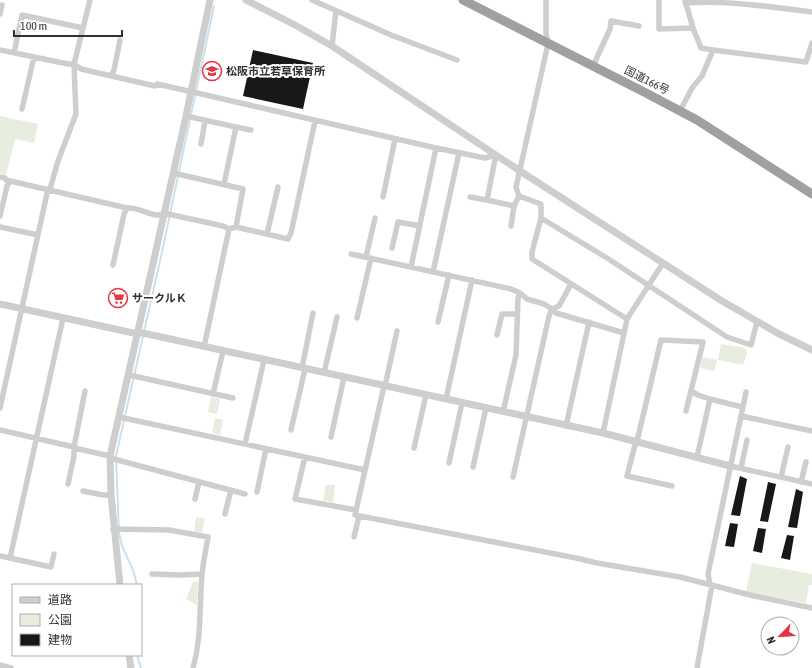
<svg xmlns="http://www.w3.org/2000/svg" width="812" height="668" font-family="'Asap Condensed','Noto Sans JP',sans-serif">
	<rect width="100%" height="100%" fill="#fff"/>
	<path fill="#e7eddf" d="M0,116L38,124L34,143L15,139L6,175L0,173Z
		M721,344L745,348L747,353L743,365L718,360Z
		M702,357L717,360L714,371L701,368Z
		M211,397L220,399L217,414L208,412Z
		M215,418L223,420L220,435L212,433Z
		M326,485H335L333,503L323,500Z
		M196,517L205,518L202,533L194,531Z
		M752,563L812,574V585H809L806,603L746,592Z
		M198,581L197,605L186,599L193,582Z"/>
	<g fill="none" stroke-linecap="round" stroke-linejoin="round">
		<path stroke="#cbe0ed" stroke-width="2" d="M137,585L133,570L122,546L119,533L116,456L162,252L214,6
			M137,655L141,668"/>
	</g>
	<path fill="#181818" d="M253,50L313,63L303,109L243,96Z
		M740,476L747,479L740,516L731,515Z
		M768,482L776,484L768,522L760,521Z
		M796,489L803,492L797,528L788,527Z
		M730,523L738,524L734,547L725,546Z
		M758,528L766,529L762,553L753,551Z
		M787,535L794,536L790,560L781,558Z"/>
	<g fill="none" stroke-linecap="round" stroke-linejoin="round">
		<path stroke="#cecece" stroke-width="5.5" d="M312,0L391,35L457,60
			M546,0V33L548,44L516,187L519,196L541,204V218L532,252V259L627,319
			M659,0V29L693,28L685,0
			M685,3C727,0 771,7 812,12
			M0,14L2,5
			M693,28L701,48L713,50L806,62L812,43
			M332,46L336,11
			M0,50L68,64H74L81,69L155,86L157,84L197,93L436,148L485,158L496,155L487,200L514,206L519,196
			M14,53L22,15L83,28
			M593,66L610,29L611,21L639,26
			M111,76L114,70L120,40
			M22,109L34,57
			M680,111L692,88L702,76L713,50
			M186,116L236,127L224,184
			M236,127L251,130
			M201,144L205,121
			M173,173L243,189L236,227
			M0,177L5,178L6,180L127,208C138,207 147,214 157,215C161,215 164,214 168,214L223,226L229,229L236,227L288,239L291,233L315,121
			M50,189L58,161L76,114L74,64L90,0
			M383,197L395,139
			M470,197L487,200
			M0,216L7,186L10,181
			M541,218L607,258L727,337L751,345L757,322
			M511,226L514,206
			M0,227L38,235
			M267,234L278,187
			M392,248L398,222L420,226
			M351,254L511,289L520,293L527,299L544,304L552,309L559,306L571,284
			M366,257L375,218
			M113,265L124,214L127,208
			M411,267L436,148
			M433,272L459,153
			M357,318L371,258
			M438,322L449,275
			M497,335L502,314H517
			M204,347L229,229
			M302,368L313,313
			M324,373L337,317
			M129,375L233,398
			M384,386L355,515L576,558L597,563L680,577L750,595L812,608
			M385,386L397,331
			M691,391L698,395L710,399L697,457
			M213,394L223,351
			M446,399L472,280
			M710,399L742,407
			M0,408L48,189
			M503,412L516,355L518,298L520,293
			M741,416L812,431
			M119,417L365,470
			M566,426L589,322
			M0,430L74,447
			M291,430L305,369
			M603,433L627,319L663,263
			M331,437L344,377
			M636,441L627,476L672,486
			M637,441L661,340L703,342L686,411
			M245,444L264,360
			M74,448L110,456
			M414,448L426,395
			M305,457L295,499L356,510
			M110,458L245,494
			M449,463L462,403
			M730,466L812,484
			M473,467L486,408
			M741,468L747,440
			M513,477L549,316L552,309L556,313L624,333
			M781,477L788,447
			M801,482L806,462
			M68,484L74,456V447L85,391
			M83,491L103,495H111
			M257,492L266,449
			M195,499L199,482
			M225,514L231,490
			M113,529L169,530L208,537C206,550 203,562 202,575C199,607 202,636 193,668
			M354,537L359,516
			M0,556L10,558L63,318
			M10,558L51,567L54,554
			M152,574L180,575L202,574
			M710,584L708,574L746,392
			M0,665L11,668
			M697,668L712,585"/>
		<path stroke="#cecece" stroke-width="7" d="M246,0L295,25L332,46L520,171L722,301L779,334L812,350
			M0,304L138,334
			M138,332L603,433L730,466
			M120,585L111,494L110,456L186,116L210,0
			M129,655L131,668"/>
		<path stroke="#a0a0a0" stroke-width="9" d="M463,0L646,93L697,120L812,194"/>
	</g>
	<defs>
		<g id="school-ring" transform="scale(1)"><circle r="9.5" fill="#fff" stroke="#e63440" stroke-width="1.5"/><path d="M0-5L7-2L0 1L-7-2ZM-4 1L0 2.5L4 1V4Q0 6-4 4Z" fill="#e63440"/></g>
		<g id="supermarket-ring" transform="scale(1)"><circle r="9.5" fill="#fff" stroke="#e63440" stroke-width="1.5"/><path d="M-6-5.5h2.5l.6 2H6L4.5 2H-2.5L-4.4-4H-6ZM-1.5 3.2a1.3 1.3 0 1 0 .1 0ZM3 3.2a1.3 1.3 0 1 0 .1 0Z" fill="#e63440"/></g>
	</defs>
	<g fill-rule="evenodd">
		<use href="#school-ring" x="212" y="71"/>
		<use href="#supermarket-ring" x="118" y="298"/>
	</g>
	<g text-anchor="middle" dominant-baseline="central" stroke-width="4" stroke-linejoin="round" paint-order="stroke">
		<g font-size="11" font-weight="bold" fill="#313131" stroke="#fff" text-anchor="start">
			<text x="226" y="71">松阪市立若草保育所</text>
			<text x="132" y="298">サークルＫ</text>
		</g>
		<g font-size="11" fill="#313131" stroke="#fff">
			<text transform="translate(647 80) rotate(27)">国道166号</text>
		</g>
	</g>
	<rect x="12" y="584" width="130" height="72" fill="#ffffff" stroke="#adadad"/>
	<rect x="20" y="597" width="20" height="6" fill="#cecece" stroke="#adadad"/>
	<text x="48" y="604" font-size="12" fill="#313131">道路</text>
	<rect x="20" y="614" width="20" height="12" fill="#e7eddf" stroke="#adadad"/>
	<text x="48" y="624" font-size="12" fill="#313131">公園</text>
	<rect x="20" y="634" width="20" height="12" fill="#181818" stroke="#adadad"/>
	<text x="48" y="644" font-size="12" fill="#313131">建物</text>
	<g transform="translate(780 636) rotate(245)"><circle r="19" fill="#ffffff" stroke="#adadad"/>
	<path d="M0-3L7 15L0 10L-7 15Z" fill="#e63440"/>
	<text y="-6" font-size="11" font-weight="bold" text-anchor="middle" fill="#313131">N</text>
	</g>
	<path d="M14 30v6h108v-6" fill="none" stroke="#313131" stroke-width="2"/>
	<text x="20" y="30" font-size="12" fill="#313131" stroke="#ffffff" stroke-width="3" paint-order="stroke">100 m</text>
</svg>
